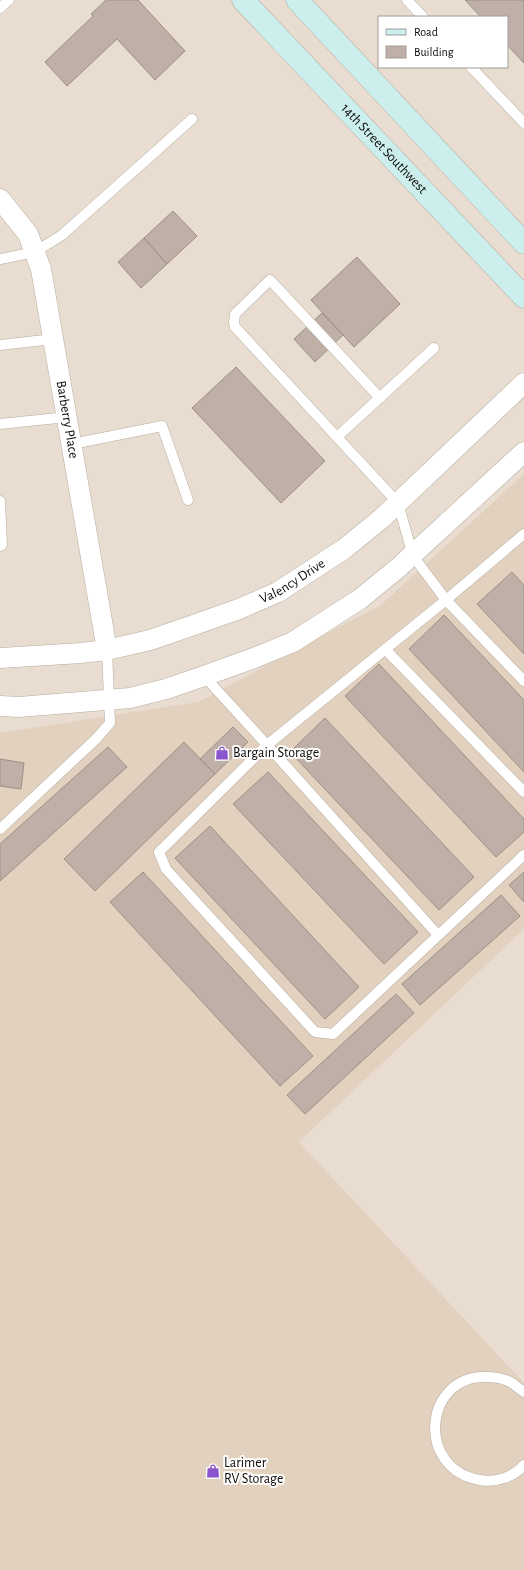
<svg xmlns="http://www.w3.org/2000/svg" width="524" height="1570" font-family="'Alegreya Sans',sans-serif">
	<rect width="100%" height="100%" fill="#e8ddd0"/>
	<path fill="#e2d1be" d="M524,474V929L299,1142L524,1383V1570H0V733L198,702L381,605Z"/>
	<path fill="#bfb0a7" stroke="#9e8f86" d="M106,0H138L185,51L155,80L117,39L67,86L45,62L93,16L91,14Z
		M465,0H524V63L507,45V17H481Z
		M173,211L197,236L167,264L144,238Z
		M144,238L167,264L141,288L118,262Z
		M357,257L400,304L354,347L311,300Z
		M322,313L343,335L315,362L294,339Z
		M236,367L325,461L281,503L192,408Z
		M512,572L524,585V654L477,604Z
		M444,615L524,700V772L409,649Z
		M379,664L524,819V832L496,857L345,696Z
		M325,718L474,877L439,910L290,752Z
		M233,727L248,742L215,774L200,759Z
		M184,742L215,774L95,891L64,859Z
		M108,747L127,767L0,881V844Z
		M0,759L24,763L21,789L0,786Z
		M268,772L418,932L384,964L233,804Z
		M210,826L359,987L325,1019L175,858Z
		M143,872L313,1056L280,1086L110,902Z
		M524,872V902L509,885Z
		M501,895L520,916L420,1005L402,984Z
		M396,994L414,1013L305,1114L287,1095Z"/>
	<g fill="none" stroke-linecap="round" stroke-linejoin="round">
		<g stroke="#b7ac9f" stroke-width="11">
			<path id="service" d="M407,0L423,17
				M0,8L9,0
				M471,67L524,123
				M0,259L35,252L62,235L192,119
				M0,345L53,339
				M0,424L67,417
				M337,437L434,348
				M72,444L162,426L188,500
				M0,501L2,545L0,546
				M524,534L446,600L524,681
				M385,649L524,792
				M204,676L267,745L446,600L413,556L398,503L235,327L234,323L235,314L270,280L380,398
				M0,829L96,739L110,723L107,650
				M438,935L267,745L159,852L166,869L315,1032L333,1034L524,855
				M524,1392C520,1389 516,1386 512,1383C504,1378 494,1377 485,1377C424,1376 415,1469 480,1480C495,1483 514,1477 524,1465"/>
		</g>
		<g stroke="#b7ac9f" stroke-width="21">
			<g id="minor">
				<path id="s1" d="M0,199L28,234L41,269L107,650"/>
				<path id="s2" d="M0,658L81,653L107,650L150,640L188,627L239,609L278,592L344,549L382,518L524,383"/>
				<path d="M0,706L19,707L130,698L166,689L204,676L254,658L293,642L360,599L398,568L524,452"/>
			</g>
		</g>
		<g stroke="#b7ac9f" stroke-width="23">
			<g id="secondary">
				<path id="s3" d="M243,0L524,297"/>
				<path d="M297,0L524,243"/>
			</g>
		</g>
		<use href="#service" stroke="#fff" stroke-width="10"/>
		<use href="#minor" stroke="#fff" stroke-width="20"/>
		<use href="#secondary" stroke="#cceeed" stroke-width="22"/>
	</g>
	<defs>
		<g id="shop-bare" transform="scale(1.08)"><path d="M-5-2.5h2.3a2.7 3.5 0 0 1 5.4 0H5L5.5 6h-11ZM-1.5-2.5h3a1.5 2.3 0 0 0-3 0Z" fill="#8954cc" stroke="#fff" stroke-width="2.5" paint-order="stroke"/></g>
	</defs>
	<g fill-rule="evenodd">
		<use href="#shop-bare" x="222" y="753"/>
		<use href="#shop-bare" x="213" y="1471"/>
	</g>
	<g text-anchor="middle" dominant-baseline="central" stroke-width="4" stroke-linejoin="round" paint-order="stroke">
		<g font-size="14" fill="#0e0b07" stroke="#fff">
			<text stroke="none"><textPath href="#s3" startOffset="205">14th Street Southwest</textPath></text>
			<text stroke="none"><textPath href="#s1" startOffset="235">Barberry Place</textPath></text>
			<text stroke="none"><textPath href="#s2" startOffset="306">Valency Drive</textPath></text>
		</g>
		<g font-size="14" fill="#0e0b07" stroke="#fff" text-anchor="start">
			<text x="233" y="753">Bargain Storage</text>
			<text x="224" y="1463">Larimer<tspan x="224" dy="16">RV Storage</tspan></text>
		</g>
	</g>
	<rect x="378" y="16" width="130" height="52" fill="#ffffff" stroke="#9f9d9c"/>
	<rect x="386" y="29" width="20" height="6" fill="#cceeed" stroke="#9f9d9c"/>
	<text x="414" y="36" font-size="12" fill="#0e0b07">Road</text>
	<rect x="386" y="46" width="20" height="12" fill="#bfb0a7" stroke="#9f9d9c"/>
	<text x="414" y="56" font-size="12" fill="#0e0b07">Building</text>
</svg>
